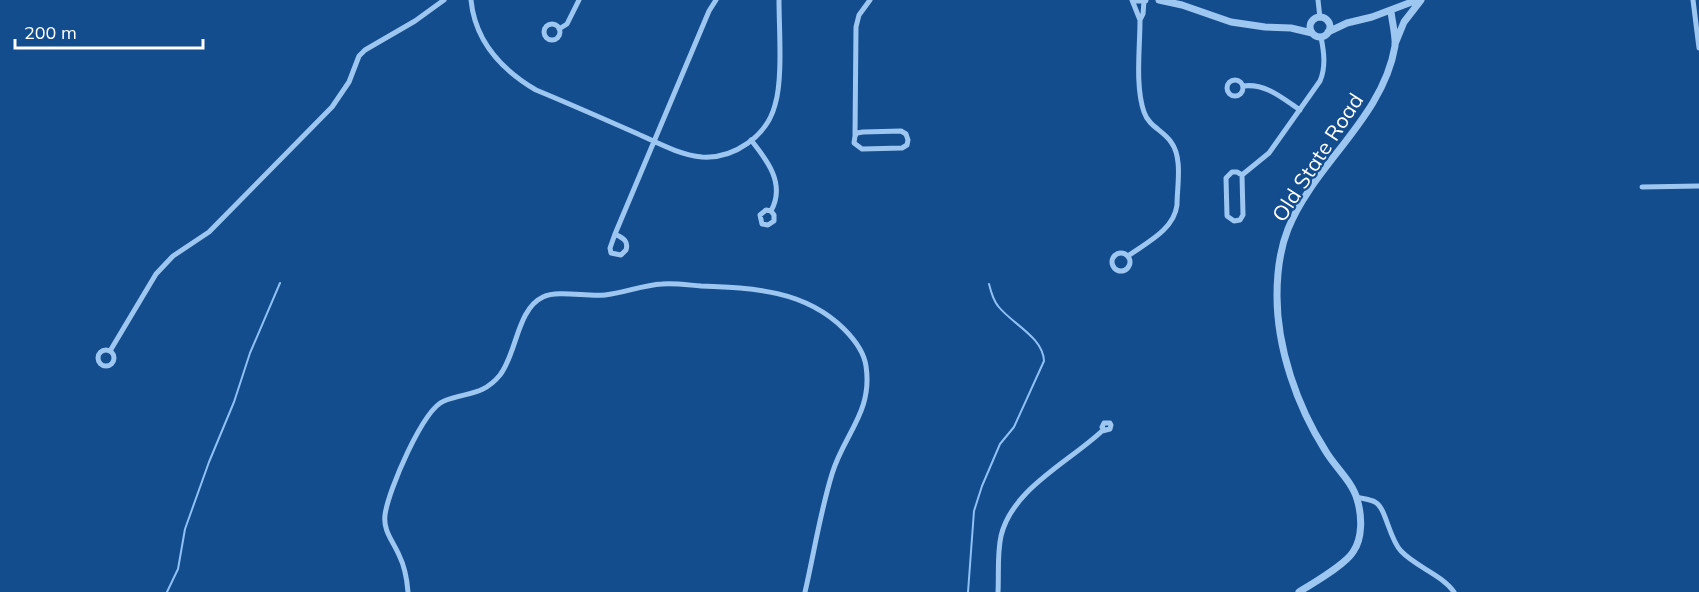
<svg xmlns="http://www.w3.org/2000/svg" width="1699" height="592" font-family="Mulish,sans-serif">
	<rect width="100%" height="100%" fill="#134d8e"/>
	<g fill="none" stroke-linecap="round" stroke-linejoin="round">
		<path stroke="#8ec1f5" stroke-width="2" d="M167,592L178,569L185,529L209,462L234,402L250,353L280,283
			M968,592L974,511L982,486L1000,444L1014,427L1044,361C1043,337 1012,324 998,306C993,300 991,292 989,284"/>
		<path stroke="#9dc6f1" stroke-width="5" d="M471,0C475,41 502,70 536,90C570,104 604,119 638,134C658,143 680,155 702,157C734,159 767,136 775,105C783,79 779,29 779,0
			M1132,0L1140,20
			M1318,0L1320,18
			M1693,0L1699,48
			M544 32a8 8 0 1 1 16 0a8 8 0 1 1-16 0Z
			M559,29L567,24L579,0
			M1227 88a8 8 0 1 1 16 0a8 8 0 1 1-16 0Z
			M1243,86C1266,83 1282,98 1300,110
			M901,131L906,134L908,140L907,145L902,148L862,149L854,143L855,136L857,133L863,132Z
			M855,135L856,27L859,15L870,0
			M751,140C767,160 786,184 771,211L766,210L760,215L762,224L768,225L774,221V215L771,211
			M1242,175L1237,172H1232L1226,178L1227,216L1234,221L1240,220L1243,215L1242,175L1269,153L1320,81C1326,67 1324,52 1321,37
			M1642,187L1699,186
			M615,234C622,238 629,240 626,250L621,255L611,253L610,248L615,234L709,11L716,0
			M1112 262a9 9 0 1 1 18 0a9 9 0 1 1-18 0Z
			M1128,256C1146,243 1174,230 1177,205C1177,186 1183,158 1171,142C1163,130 1149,127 1144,112C1135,86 1140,48 1140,20L1143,14L1144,1
			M98 358a8 8 0 1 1 16 0a8 8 0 1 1-16 0Z
			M110,351L156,274L173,256L209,232L332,107L349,82L359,56L365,50L415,21L444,0
			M1357,497C1363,499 1370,499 1375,502C1386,507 1389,539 1401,551C1416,567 1441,574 1454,592
			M408,592C407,579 405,567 399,555C393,541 383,531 385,515C388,491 423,409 444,401C466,392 483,396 500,375C517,353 517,309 543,297C558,290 587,297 605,295C624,293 643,285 662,284C675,283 688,285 701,286C753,288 805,290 844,329C854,339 864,352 866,366C873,412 844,434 832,474C820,513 814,553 805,592
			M998,592C999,574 997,554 1001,536C1012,489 1069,462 1102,431L1110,429L1111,425L1110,423H1104L1102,427L1104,430"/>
		<path stroke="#9dc6f1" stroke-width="7" d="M1134,0H1145
			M1159,0L1182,5L1231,22L1265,27L1291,28L1312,33
			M1310 27a10 10 0 1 1 20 0a10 10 0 1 1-20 0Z
			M1328,32L1347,23L1372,17L1417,0
			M1395,44L1404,22L1421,0
			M1299,592C1313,583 1345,565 1353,552C1363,538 1362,515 1357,499C1352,481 1334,466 1325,450C1297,406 1277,348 1277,296C1277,274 1280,249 1288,229C1314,164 1383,118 1395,46C1396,36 1392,22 1391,11"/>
	</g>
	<g text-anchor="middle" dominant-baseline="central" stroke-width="4.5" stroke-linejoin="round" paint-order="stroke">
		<g font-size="21" fill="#fff" stroke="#134d8e">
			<text transform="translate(1317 157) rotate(-57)">Old State Road</text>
		</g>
	</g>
	<path d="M15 39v9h188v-9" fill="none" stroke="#ffffff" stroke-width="3"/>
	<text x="24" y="39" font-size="18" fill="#ffffff" stroke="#134d8e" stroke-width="4.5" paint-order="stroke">200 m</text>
</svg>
